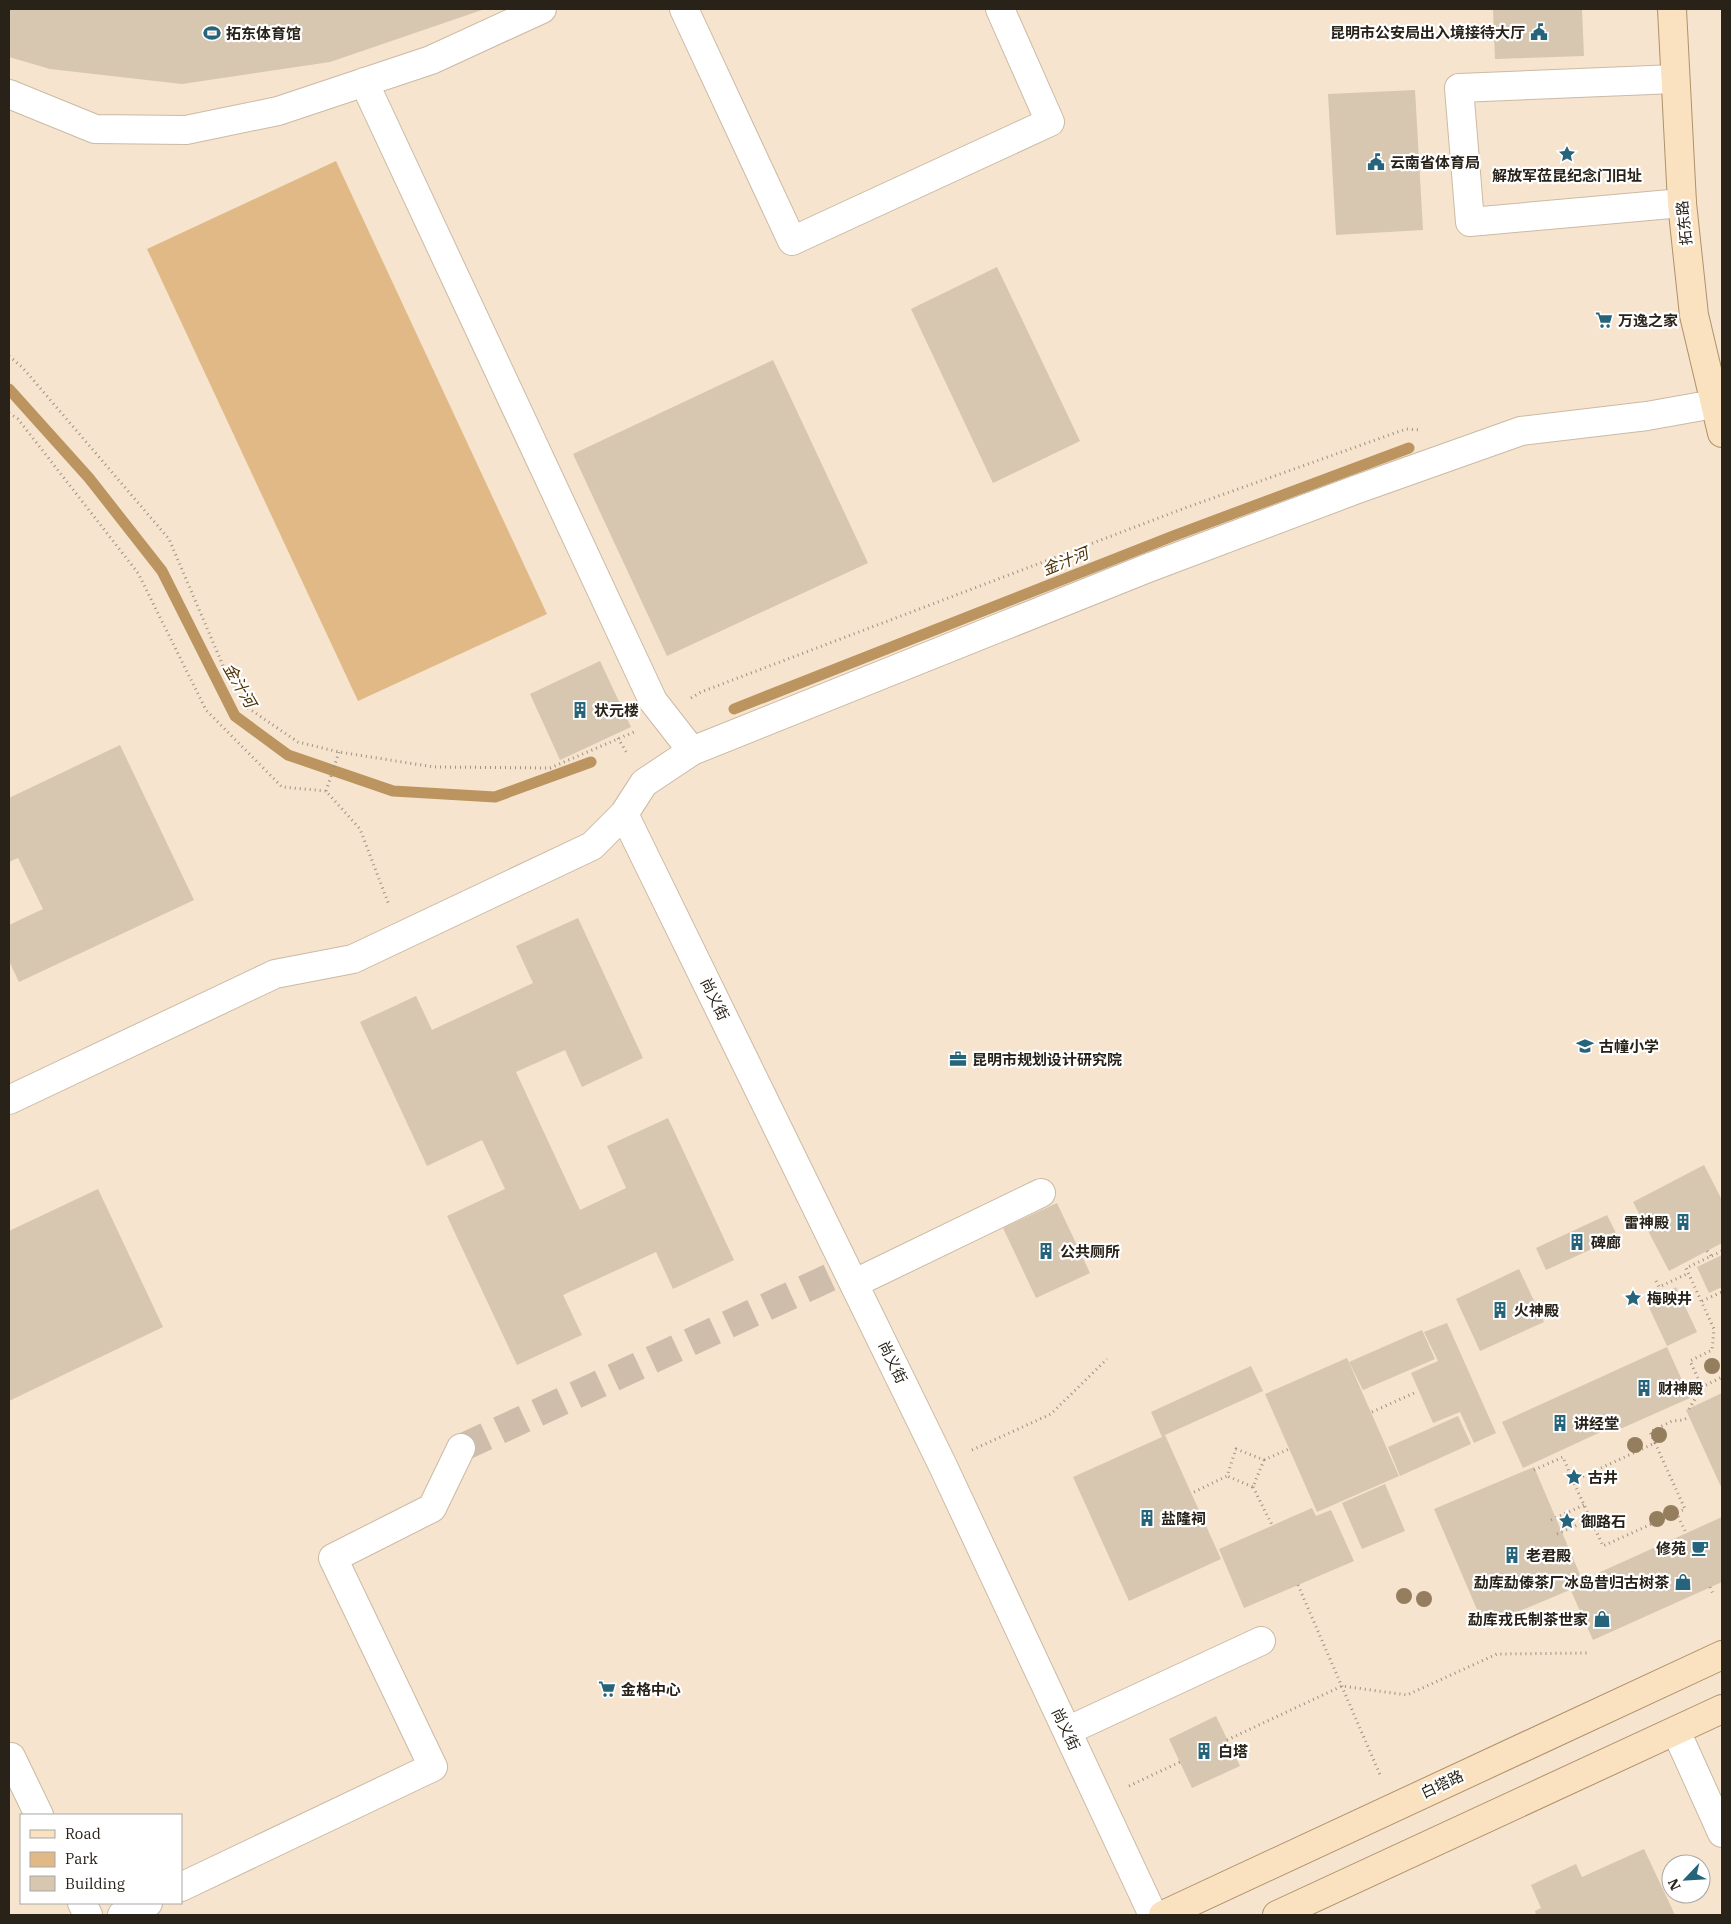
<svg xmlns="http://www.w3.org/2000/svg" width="1731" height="1924" font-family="'IBM Plex Serif','Noto Sans SC',serif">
	<rect width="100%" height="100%" fill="#f6e4ce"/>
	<path fill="#e0b986" d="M336,161L547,614L358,701L147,249Z"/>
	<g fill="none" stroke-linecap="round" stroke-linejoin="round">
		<path stroke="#bb9460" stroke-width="11" d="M9,389L89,478L162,571L235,716L288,755L393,791L495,797L591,762
			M734,709L1173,536L1409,448"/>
	</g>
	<path fill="#d7c6b0" d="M9,9H485L330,62L182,84L50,69L9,57Z
		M1493,9H1582L1584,56L1495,59Z
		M1415,90L1423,230L1336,235L1328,94Z
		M997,267L1080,441L993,483L911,309Z
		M773,360L868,563L667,656L573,454Z
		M600,661L631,727L560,760L530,694Z
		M120,745L194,900L19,982L9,961V925L43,909L18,858L9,862V798Z
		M578,918L643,1058L582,1087L565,1050L516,1072L580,1210L626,1188L607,1146L668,1118L734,1260L673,1289L656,1252L563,1295L582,1335L517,1365L447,1216L505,1189L482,1140L427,1166L360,1022L416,996L432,1030L533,983L516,946Z
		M1704,1165L1722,1200V1243L1669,1271L1633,1202Z
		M98,1189L163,1327L9,1401V1231Z
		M1057,1203L1090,1273L1036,1298L1003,1228Z
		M1607,1215L1618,1237L1546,1270L1536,1248Z
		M1722,1255V1287L1709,1293L1697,1267Z
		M1519,1269L1544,1322L1480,1351L1456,1299Z
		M1676,1287L1697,1332L1667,1346L1646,1301Z
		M1447,1323L1496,1433L1474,1443L1460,1412L1433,1423L1411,1373L1438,1361L1424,1332Z
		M1422,1330L1435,1359L1363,1390L1349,1362Z
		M1667,1347L1690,1398L1620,1429L1618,1424L1523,1468L1502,1422Z
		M1347,1358L1399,1476L1317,1512L1265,1394Z
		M1251,1366L1263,1391L1165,1435L1221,1559L1129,1601L1073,1477L1162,1437L1151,1412Z
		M1722,1393V1489L1686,1410Z
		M1458,1416L1471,1444L1400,1476L1388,1447Z
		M1534,1467L1584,1584L1484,1626L1434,1509Z
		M1385,1484L1405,1531L1362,1549L1342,1503Z
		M1312,1508L1316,1516L1331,1510L1354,1561L1244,1608L1219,1549Z
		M1722,1517V1582L1593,1640L1571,1591L1587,1584L1585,1579Z
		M1216,1716L1240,1766L1192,1788L1169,1739Z
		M1644,1849L1675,1915H1536L1535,1911L1541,1908L1531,1885L1576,1864L1582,1877Z"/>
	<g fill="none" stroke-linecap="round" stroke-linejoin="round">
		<path stroke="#cdbdaa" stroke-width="28" stroke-dasharray="28 14" stroke-linecap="butt" d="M461,1448L848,1269"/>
		<g stroke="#cbbaa4" stroke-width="30">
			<path id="minor" d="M684,9L792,241L1050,122L1000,9
				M1675,79L1459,88L1470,222L1682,203
				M364,82L653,701L692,751
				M9,94L95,129L186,130L278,111L431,60L542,9
				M624,814L942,1464L1153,1915
				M9,1100L275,974L353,959L592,846L624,814L644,783L692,751L1148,568L1355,490L1521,431L1647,416L1714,404
				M855,1283L1041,1193
				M1067,1731L1261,1641
				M1676,1731L1722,1833
				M11,1757L39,1815
				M181,1887L433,1767L333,1558L432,1508L461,1448
				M82,1903L88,1915
				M122,1915L148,1903"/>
		</g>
		<g stroke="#af916a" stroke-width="30">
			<path id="major" d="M1672,9L1682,203L1694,315L1722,433
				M1163,1915L1722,1655
				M1277,1915L1722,1709"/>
		</g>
		<path stroke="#9e9181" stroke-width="3" stroke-dasharray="1 4" stroke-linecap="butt" d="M9,356L23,368L169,539L224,668L248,708L298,742L339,752L434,767L550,768L634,732
			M9,413L18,419L138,573L206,710L282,787L326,791L360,829L389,905
			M691,698L701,692L1185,508L1406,429L1421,430
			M618,738L628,755
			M326,791L339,752
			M1707,1251L1711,1256
			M1656,1281L1659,1287L1689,1273
			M1702,1301L1722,1292
			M1702,1387L1690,1361L1712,1350L1714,1329L1686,1268L1722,1251
			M1689,1409L1702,1387L1722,1377
			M1372,1412L1414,1393
			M1655,1443L1685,1509L1603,1546L1573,1481Z
			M1655,1443L1650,1432L1672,1421L1683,1420L1689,1417
			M972,1450L1051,1414L1107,1359
			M1264,1460L1289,1449
			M1534,1470L1563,1457L1573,1481
			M1253,1487L1272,1525
			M1194,1492L1227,1476L1236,1449L1264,1460L1253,1487L1227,1476
			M1676,1512L1686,1533
			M1551,1520L1584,1505
			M1557,1534L1591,1519
			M1298,1585L1381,1777
			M1710,1587L1714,1596
			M1227,1740L1342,1686L1407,1695L1497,1654L1590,1653
			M1129,1786L1180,1762"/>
		<use href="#minor" stroke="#fff" stroke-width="28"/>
		<use href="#major" stroke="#fae1c0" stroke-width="28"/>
	</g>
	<g fill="#957e5d">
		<circle cx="1712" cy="1366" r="8"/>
		<circle cx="1659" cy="1435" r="8"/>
		<circle cx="1635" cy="1445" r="8"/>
		<circle cx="1671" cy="1513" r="8"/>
		<circle cx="1657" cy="1519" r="8"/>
		<circle cx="1404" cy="1596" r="8"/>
		<circle cx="1424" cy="1599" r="8"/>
	</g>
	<defs>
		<g id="civic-bare" transform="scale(1.35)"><path d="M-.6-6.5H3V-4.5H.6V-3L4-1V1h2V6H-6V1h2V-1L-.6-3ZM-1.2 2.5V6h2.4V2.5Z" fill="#25647a" stroke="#fff" stroke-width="2.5" paint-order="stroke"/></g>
		<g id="stadium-bare" transform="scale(1.35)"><path d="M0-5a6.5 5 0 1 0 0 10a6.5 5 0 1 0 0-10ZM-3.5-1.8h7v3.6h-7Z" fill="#25647a" stroke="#fff" stroke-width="2.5" paint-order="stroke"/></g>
		<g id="sight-bare" transform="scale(1.35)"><path d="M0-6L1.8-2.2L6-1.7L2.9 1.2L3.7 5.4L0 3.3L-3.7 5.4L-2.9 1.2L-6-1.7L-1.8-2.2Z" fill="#25647a" stroke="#fff" stroke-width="2.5" paint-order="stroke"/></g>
		<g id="supermarket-bare" transform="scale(1.35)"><path d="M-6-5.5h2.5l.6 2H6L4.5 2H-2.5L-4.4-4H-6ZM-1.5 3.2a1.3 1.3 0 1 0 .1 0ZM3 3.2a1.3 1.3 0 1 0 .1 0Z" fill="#25647a" stroke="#fff" stroke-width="2.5" paint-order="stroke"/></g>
		<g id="building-bare" transform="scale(1.35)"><path d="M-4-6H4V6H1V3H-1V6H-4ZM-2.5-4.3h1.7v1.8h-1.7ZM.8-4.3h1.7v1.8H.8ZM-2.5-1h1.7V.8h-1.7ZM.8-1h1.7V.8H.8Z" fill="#25647a" stroke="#fff" stroke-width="2.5" paint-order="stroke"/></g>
		<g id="school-bare" transform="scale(1.35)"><path d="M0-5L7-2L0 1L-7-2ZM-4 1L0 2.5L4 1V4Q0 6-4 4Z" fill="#25647a" stroke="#fff" stroke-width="2.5" paint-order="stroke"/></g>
		<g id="office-bare" transform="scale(1.35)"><path d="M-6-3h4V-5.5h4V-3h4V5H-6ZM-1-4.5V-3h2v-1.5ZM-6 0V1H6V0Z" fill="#25647a" stroke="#fff" stroke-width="2.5" paint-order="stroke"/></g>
		<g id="cafe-bare" transform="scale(1.35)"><path d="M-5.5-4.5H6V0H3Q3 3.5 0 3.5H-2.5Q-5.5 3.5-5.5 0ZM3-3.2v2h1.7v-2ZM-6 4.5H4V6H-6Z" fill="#25647a" stroke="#fff" stroke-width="2.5" paint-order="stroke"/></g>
		<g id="shop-bare" transform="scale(1.35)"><path d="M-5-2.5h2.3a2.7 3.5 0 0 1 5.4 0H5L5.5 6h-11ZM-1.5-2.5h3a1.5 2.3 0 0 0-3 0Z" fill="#25647a" stroke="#fff" stroke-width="2.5" paint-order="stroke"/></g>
	</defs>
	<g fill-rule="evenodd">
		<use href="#civic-bare" x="1539" y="32"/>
		<use href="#stadium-bare" x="212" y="33"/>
		<use href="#sight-bare" x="1567" y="154"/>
		<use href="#civic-bare" x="1376" y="162"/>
		<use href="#supermarket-bare" x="1604" y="320"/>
		<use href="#building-bare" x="580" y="710"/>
		<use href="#school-bare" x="1585" y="1046"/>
		<use href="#office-bare" x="958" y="1059"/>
		<use href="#building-bare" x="1683" y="1222"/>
		<use href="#building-bare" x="1577" y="1242"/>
		<use href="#building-bare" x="1046" y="1251"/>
		<use href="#sight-bare" x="1633" y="1298"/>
		<use href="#building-bare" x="1500" y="1310"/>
		<use href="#building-bare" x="1644" y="1388"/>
		<use href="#building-bare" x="1560" y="1423"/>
		<use href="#sight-bare" x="1574" y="1477"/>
		<use href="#building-bare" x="1147" y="1518"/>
		<use href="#sight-bare" x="1567" y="1521"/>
		<use href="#cafe-bare" x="1700" y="1548"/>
		<use href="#building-bare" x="1512" y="1555"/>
		<use href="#shop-bare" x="1683" y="1582"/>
		<use href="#shop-bare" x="1602" y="1619"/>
		<use href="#supermarket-bare" x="607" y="1689"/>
		<use href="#building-bare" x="1204" y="1751"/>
	</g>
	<g text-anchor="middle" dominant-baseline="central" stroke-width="4.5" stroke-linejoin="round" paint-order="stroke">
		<g font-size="15" font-weight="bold" fill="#282219" stroke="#fff" text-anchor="start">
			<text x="1525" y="32" text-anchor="end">昆明市公安局出入境接待大厅</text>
			<text x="226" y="33">拓东体育馆</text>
			<text x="1390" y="162">云南省体育局</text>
			<text x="1567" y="175" text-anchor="middle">解放军莅昆纪念门旧址</text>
			<text x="1618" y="320">万逸之家</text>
			<text x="594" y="710">状元楼</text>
			<text x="1599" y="1046">古幢小学</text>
			<text x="972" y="1059">昆明市规划设计研究院</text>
			<text x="1669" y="1222" text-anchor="end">雷神殿</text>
			<text x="1591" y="1242">碑廊</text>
			<text x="1060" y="1251">公共厕所</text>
			<text x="1647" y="1298">梅映井</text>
			<text x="1514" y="1310">火神殿</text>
			<text x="1658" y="1388">财神殿</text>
			<text x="1574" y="1423">讲经堂</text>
			<text x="1588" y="1477">古井</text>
			<text x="1161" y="1518">盐隆祠</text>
			<text x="1581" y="1521">御路石</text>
			<text x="1686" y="1548" text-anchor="end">修苑</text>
			<text x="1526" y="1555">老君殿</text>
			<text x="1669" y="1582" text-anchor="end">勐库勐傣茶厂冰岛昔归古树茶</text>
			<text x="1588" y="1619" text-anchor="end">勐库戎氏制茶世家</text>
			<text x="621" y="1689">金格中心</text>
			<text x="1218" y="1751">白塔</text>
		</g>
		<g font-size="15" fill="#282219" stroke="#fff">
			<text transform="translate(1684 223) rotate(-96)">拓东路</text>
			<text transform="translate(715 999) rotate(64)">尚义街</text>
			<text transform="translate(893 1362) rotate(64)">尚义街</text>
			<text transform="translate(1066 1729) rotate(65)">尚义街</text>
			<text transform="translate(1442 1784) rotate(-25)">白塔路</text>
		</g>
		<g font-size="16" font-style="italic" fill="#4d3206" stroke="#fff">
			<text transform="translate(1065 561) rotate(-22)">金汁河</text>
			<text transform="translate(240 685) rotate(60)">金汁河</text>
		</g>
	</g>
	<rect width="1731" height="1924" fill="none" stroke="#282219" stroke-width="20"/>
	<rect x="20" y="1814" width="162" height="90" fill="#ffffff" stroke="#a9a7a3"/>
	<rect x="30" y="1830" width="25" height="8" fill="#fae1c0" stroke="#a9a7a3"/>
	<text x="65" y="1839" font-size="15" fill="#282219">Road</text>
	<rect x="30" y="1852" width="25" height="15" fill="#e0b986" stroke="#a9a7a3"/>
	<text x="65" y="1864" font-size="15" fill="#282219">Park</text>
	<rect x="30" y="1876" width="25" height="15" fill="#d7c6b0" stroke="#a9a7a3"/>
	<text x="65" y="1889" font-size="15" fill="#282219">Building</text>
	<g transform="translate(1686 1879) rotate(245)"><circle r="24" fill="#ffffff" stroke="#a9a7a3"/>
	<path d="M0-4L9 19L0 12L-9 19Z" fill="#25647a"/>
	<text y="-8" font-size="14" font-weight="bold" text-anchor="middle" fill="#282219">N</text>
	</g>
</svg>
